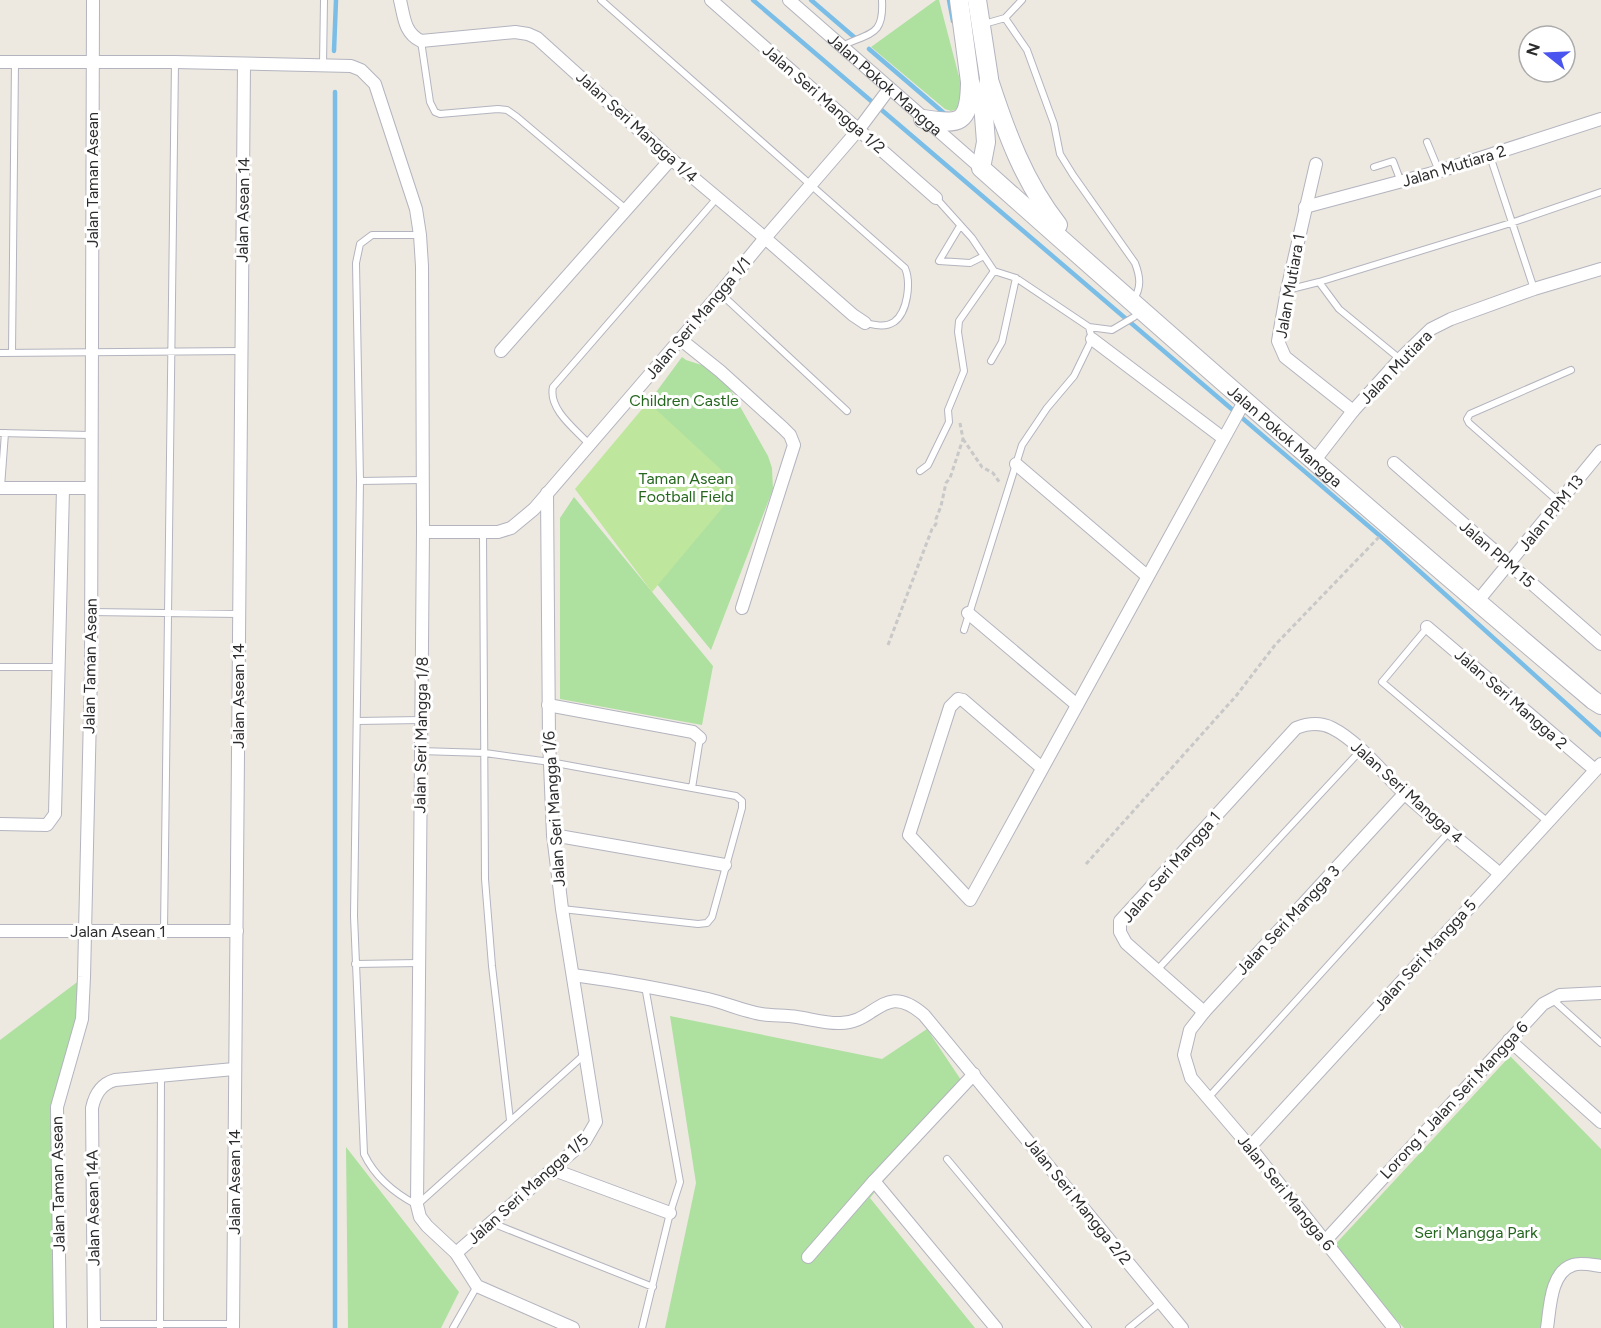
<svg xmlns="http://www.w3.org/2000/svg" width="1601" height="1328" font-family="Figtree,sans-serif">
	<rect width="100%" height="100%" fill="#ede9e0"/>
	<path fill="#aee0a0" d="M936,0H939L963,92L957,109L951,111L945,109L871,47Z
		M682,357L686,360L720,371L768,456L772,468L773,489L711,650L579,489L648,403Z
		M574,497L713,666L702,725L560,699V518Z
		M84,977L82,1019L60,1098V1328H0V1040Z
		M670,1016L882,1059L927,1029L963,1083L870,1198L975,1328H665L696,1183Z
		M1510,1056L1601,1149V1263L1564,1268L1551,1328H1404L1330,1250Z
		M346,1147L459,1292L441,1328H348Z"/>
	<path fill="#bee69c" d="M648,402L740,487L652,592L575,489Z"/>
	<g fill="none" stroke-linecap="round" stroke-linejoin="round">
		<path stroke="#7abee8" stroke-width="4.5" d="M753,0L1386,541L1601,735
			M811,0L854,37
			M949,0L953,21
			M869,49L945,114H948
			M334,51L336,0
			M335,1328V92"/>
		<g stroke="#b3b4bf" stroke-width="8">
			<path id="lane" d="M601,0L905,268C911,282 908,312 894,322C885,328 875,325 865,323
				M1005,18L1027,50L1054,124L1060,154L1073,175L1135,263C1140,276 1142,288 1133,300
				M984,24L1005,18L1022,0
				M421,41L430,102L435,112L440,114L498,109L507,110L517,117L626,209
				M842,46C871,32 884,36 882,0
				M323,65L324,0
				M1427,142L1439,171
				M1490,156L1534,289
				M1374,167L1393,161L1401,182
				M936,198L972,238L994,271L1016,278L1089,327L1112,330L1134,317L1139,312
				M960,226L939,261L970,263L984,256
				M420,235H372L360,244L356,263L360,481L354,916L364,1154C375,1177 394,1193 417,1205L585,1054
				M1287,290L1319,282
				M720,293L847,411
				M0,353L242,351
				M12,353L15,62
				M1400,359L1339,309L1319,282L1511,223L1601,192
				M991,361L1002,342L1016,278
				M0,433L90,435
				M589,444C575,429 548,409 553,387L717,198
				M920,471L928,465L949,422L948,410L964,371L958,332L959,321L994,271
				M360,481L423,480
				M1,487L5,433
				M1559,502L1469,423L1467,419L1470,414L1571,370
				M483,533L485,879L492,966L510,1120
				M91,612L239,614
				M1427,628L1382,682L1548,822
				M964,630L1022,445L1047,408L1074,376L1092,339L1089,327
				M0,667H59
				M357,721L421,720
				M420,751L485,753L550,762L692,788
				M562,909L698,924L707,923L712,917L742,808V801L736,796L692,788L700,738
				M164,931C169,641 170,352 175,62
				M355,964L419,963
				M1158,969L1361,750
				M1552,999L1601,1043
				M1208,1098L1449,832
				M947,1159L1088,1328
				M492,1223L653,1287
				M94,1324H233
				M160,1328L161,1075
				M453,1328L477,1286
				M642,1328L670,1213L680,1182L645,986
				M1129,1328L1161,1302"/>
		</g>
		<g stroke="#b3b4bf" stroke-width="14">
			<g id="street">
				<path d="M400,0C404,16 404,33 421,41L515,32L528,34L537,38L671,159L765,238L853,315L865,323"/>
				<path d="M711,0L936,198"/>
				<path id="s1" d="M789,0L981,168"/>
				<path d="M0,62H175L351,66L361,70L375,84L416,209L420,235L422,266L423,532L417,1205L420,1217L427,1226L456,1253L477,1286L573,1328"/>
				<path d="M1316,164L1287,290L1278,341L1285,357L1353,411"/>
				<path d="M1305,207L1440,171L1601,119"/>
				<path d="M680,339L720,371L783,428L790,435L794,445L742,608"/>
				<path d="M1092,339L1223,438"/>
				<path d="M501,351L671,159"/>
				<path d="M1315,460L1353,411L1400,359L1431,329L1451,319L1534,289L1601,269"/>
				<path d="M1394,463L1601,644"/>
				<path d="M1016,464L1147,576"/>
				<path d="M0,488H90"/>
				<path d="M423,532H498L511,528L534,509L720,293L765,238L859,129L889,89"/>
				<path d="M1477,602L1601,451"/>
				<path d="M968,613L1077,705"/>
				<path d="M1427,627L1595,770"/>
				<path d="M548,705L693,732L700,738"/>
				<path d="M1042,768L963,700L958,699L950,707L909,835L970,900L1245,400"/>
				<path d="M0,824L47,825L55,814L63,489"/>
				<path d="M553,835L725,865"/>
				<path d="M0,931H237"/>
				<path d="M573,975C618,981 663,989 708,999C726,1003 743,1011 761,1014C773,1016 785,1015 797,1017C811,1019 824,1023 838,1023C876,1025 883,979 924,1015L1182,1328"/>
				<path d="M1204,1012L1126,943L1120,932V921L1296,728C1309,723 1320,722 1332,728C1358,741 1383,773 1404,793C1435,821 1468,847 1500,874"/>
				<path d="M1509,1040L1601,1122"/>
				<path d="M1250,1147L1601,764"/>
				<path d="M554,1170L670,1213"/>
				<path d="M874,1181L996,1328"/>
				<path d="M1325,1241L1543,1004L1560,995L1601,993"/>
				<path d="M456,1253L585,1141L596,1122L562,909L553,835L549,740L547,493"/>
				<path d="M808,1257L874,1181L974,1074"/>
				<path d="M60,1328L57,1107L82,1019L84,977L91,670L93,0"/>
				<path d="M94,1328L92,1108C95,1094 101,1084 115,1080L234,1069"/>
				<path d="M233,1328L244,64"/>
				<path d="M1394,1328L1250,1147L1191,1078L1184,1055L1190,1030L1204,1012L1405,793"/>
				<path d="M1547,1328C1550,1309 1550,1272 1573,1265C1580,1262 1593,1265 1601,1266"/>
			</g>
		</g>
		<g stroke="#b3b4bf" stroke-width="20">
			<g id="secondary">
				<path d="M959,0L970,82L975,98L983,103"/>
				<path id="s2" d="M977,0L989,78L988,94L983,103L986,142L981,168C1183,348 1386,525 1593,700L1601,705"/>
				<path d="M989,80C1006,132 1024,182 1058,225"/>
				<path d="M923,119C960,125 969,124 970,84"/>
			</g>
		</g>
		<path stroke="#c8c8c8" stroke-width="3" stroke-dasharray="4.5 3" stroke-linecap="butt" d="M963,439L982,467L993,473L1000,483
			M888,645L932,529L936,524V519L941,506L946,483L950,478L963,439L960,423
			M1086,864L1236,696L1275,645L1379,537"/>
		<use href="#lane" stroke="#fff" stroke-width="6"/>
		<use href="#street" stroke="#fff" stroke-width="12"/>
		<use href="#secondary" stroke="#fff" stroke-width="18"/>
	</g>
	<g text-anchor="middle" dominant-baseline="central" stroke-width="6" stroke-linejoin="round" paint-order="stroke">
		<g font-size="16" fill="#2c2c2c" stroke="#fff">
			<text stroke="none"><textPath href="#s1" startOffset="128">Jalan Pokok Mangga</textPath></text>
			<text transform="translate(824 99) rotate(41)">Jalan Seri Mangga 1/2</text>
			<text transform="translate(637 127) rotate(42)">Jalan Seri Mangga 1/4</text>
			<text transform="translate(1454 166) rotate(-17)">Jalan Mutiara 2</text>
			<text transform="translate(92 180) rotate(-90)">Jalan Taman Asean</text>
			<text transform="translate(243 210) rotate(-89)">Jalan Asean 14</text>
			<text transform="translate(1290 286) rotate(-80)">Jalan Mutiara 1</text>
			<text transform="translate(698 318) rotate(-50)">Jalan Seri Mangga 1/1</text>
			<text transform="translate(1396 367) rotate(-46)">Jalan Mutiara</text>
			<text stroke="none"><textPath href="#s2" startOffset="576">Jalan Pokok Mangga</textPath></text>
			<text transform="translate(1551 513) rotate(-51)">Jalan PPM 13</text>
			<text transform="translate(1497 554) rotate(41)">Jalan PPM 15</text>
			<text transform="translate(90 666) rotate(-89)">Jalan Taman Asean</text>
			<text transform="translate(238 696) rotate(-90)">Jalan Asean 14</text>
			<text transform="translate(1511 699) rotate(41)">Jalan Seri Mangga 2</text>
			<text transform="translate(421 735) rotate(-89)">Jalan Seri Mangga 1/8</text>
			<text transform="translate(1407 792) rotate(42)">Jalan Seri Mangga 4</text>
			<text transform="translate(554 809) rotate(-94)">Jalan Seri Mangga 1/6</text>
			<text transform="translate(1171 867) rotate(-49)">Jalan Seri Mangga 1</text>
			<text transform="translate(1288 920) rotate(-47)">Jalan Seri Mangga 3</text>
			<text x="118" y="931">Jalan Asean 1</text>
			<text transform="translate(1425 955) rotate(-48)">Jalan Seri Mangga 5</text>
			<text transform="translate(1454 1100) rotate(-47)">Lorong 1 Jalan Seri Mangga 6</text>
			<text transform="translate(234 1182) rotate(-90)">Jalan Asean 14</text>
			<text transform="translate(58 1184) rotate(-91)">Jalan Taman Asean</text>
			<text transform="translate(528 1189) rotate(-42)">Jalan Seri Mangga 1/5</text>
			<text transform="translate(1286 1193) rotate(51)">Jalan Seri Mangga 6</text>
			<text transform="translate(1078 1201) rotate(51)">Jalan Seri Mangga 2/2</text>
			<text transform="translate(93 1208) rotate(-91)">Jalan Asean 14A</text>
		</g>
		<g font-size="16" fill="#26671f" stroke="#fff">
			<text x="684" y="400">Children Castle</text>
			<text x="686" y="478">Taman Asean<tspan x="686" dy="18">Football Field</tspan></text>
			<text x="1476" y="1232">Seri Mangga Park</text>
		</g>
	</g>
	<g transform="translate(1547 54) rotate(288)"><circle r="28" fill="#ffffff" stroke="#ababab" stroke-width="1.5"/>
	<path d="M0-4.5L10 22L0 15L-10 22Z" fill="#4a55f0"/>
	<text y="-9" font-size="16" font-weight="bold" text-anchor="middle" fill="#2c2c2c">N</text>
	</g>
</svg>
